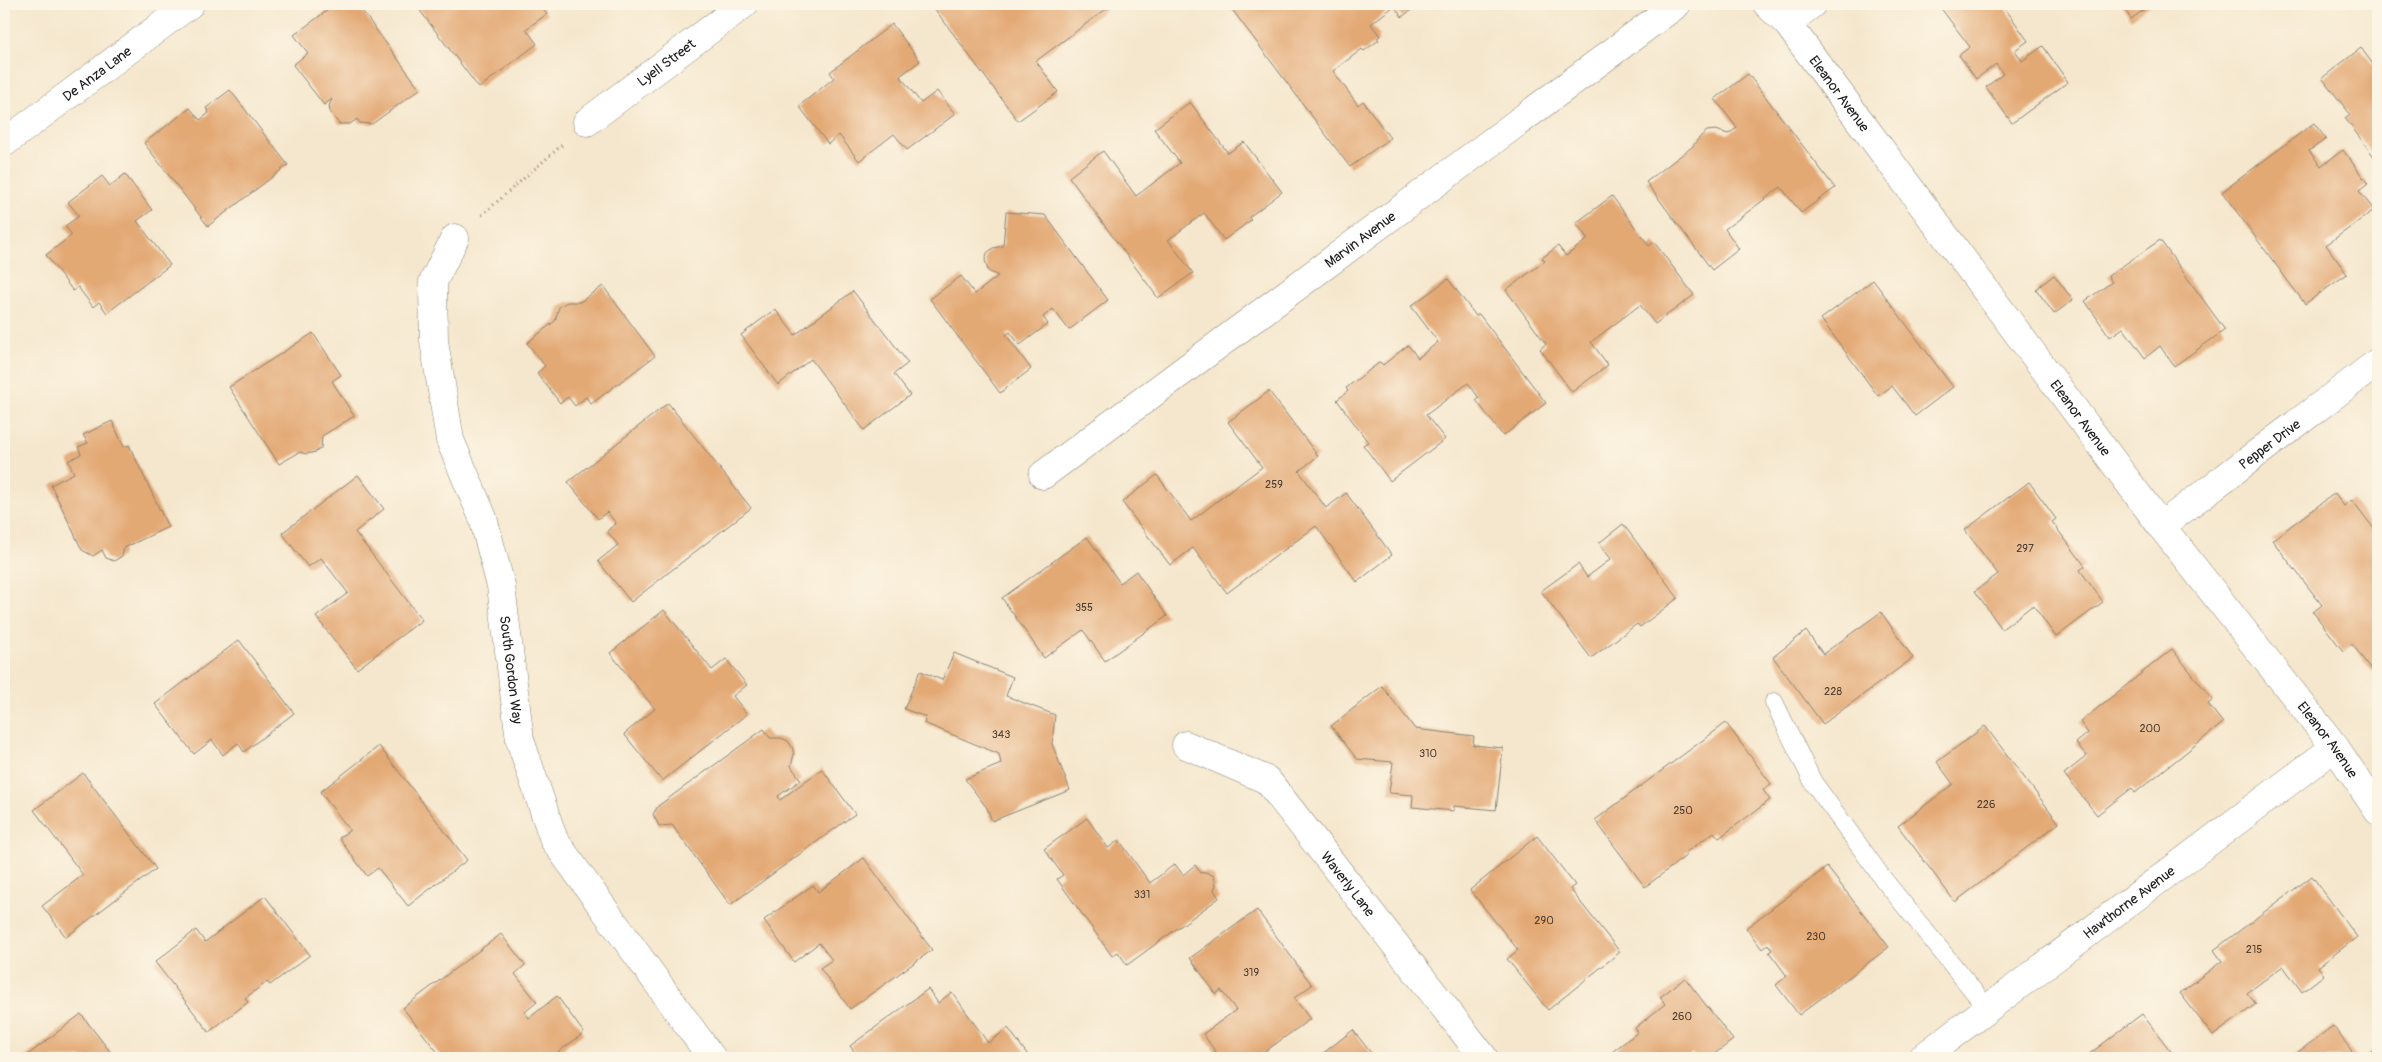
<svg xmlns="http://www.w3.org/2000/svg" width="2382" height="1062" font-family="Pangolin,sans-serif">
	<rect width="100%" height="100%" fill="#fcf5e5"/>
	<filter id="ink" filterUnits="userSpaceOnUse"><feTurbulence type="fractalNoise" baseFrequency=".02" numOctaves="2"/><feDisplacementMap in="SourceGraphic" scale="10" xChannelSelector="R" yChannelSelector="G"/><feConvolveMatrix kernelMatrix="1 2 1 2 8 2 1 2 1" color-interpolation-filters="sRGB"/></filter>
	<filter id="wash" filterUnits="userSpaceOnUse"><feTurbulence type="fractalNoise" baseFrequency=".0096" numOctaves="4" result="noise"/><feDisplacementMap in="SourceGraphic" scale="20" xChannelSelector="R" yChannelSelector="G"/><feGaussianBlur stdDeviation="1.12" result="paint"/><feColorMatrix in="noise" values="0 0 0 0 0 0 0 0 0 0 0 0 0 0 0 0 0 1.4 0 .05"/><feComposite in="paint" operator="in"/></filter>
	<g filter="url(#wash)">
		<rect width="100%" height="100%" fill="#f5e7cd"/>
		<g id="blocks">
			<path fill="#e3a974" d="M336,4H357L420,89L372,124L360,123L357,119L350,124H339L330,112L329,106L332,99L324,105L293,65L308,53L294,35Z
				M415,4H539L547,14L526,29L537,44L479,88Z
				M931,4H998L1001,8L1007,4H1113L1036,61L1058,92L1018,121Z
				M1228,4H1419L1402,17L1394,6L1371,24L1380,36L1377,38L1379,40L1364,51L1362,49L1333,71L1358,105L1363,101L1390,138L1350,167Z
				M1944,4H2002L2028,41L2015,50L2022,61L2043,46L2068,82L2012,123L1986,87L2003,74L1996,64L1976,79L1959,55L1970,47L1940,7Z
				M2121,4H2152L2131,19Z
				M892,24L920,61L900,76L921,103L937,91L955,114L907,150L894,134L859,161L839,135L828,144L799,106L834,78L830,72Z
				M2361,48L2378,71V162L2345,118L2350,114L2322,78Z
				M1748,74L1835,188L1801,213L1781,187L1725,229L1739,249L1712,270L1646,182L1692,147L1700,137L1707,131L1716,130L1728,134L1737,128L1715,99Z
				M230,90L288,165L208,226L144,143L190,108L200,120L209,113L206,108Z
				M1190,102L1228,153L1244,142L1282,192L1249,217L1251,220L1224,240L1204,213L1168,240L1193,273L1158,298L1069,177L1103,151L1136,196L1180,163L1154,129Z
				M2314,123L2326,139L2309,151L2321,166L2343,150L2368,184L2359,191L2374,210L2326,245L2347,274L2305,304L2222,192Z
				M125,174L152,210L137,221L170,265L107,313L99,302L93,307L78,287L73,291L46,255L72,235L65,226L79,216L68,202L102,176L110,186Z
				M1612,196L1649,246L1654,242L1694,295L1655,324L1640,305L1591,342L1608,365L1572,392L1540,349L1546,344L1506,290L1545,261L1542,258L1558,246L1566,256L1588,239L1576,223Z
				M1006,212L1045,215L1108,300L1069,330L1053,309L1043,317L1048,324L1020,345L1010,332L1006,335L1031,369L1000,393L930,299L961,276L975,294L998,276L988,271L985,260L987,253L993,248L1003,246Z
				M2160,240L2225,330L2174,366L2160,346L2145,358L2123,328L2110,337L2085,301L2112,282L2108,276Z
				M2054,275L2073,300L2054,314L2036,289Z
				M1448,279L1476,316L1479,314L1546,403L1503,436L1476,400L1479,398L1468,383L1426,415L1445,439L1390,481L1363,445L1368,442L1337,400L1348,391L1346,388L1380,362L1383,365L1408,345L1418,358L1438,342L1411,306Z
				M1873,280L1953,387L1915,416L1892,386L1878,396L1821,319Z
				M603,286L655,356L591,404L586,397L575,406L568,397L560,403L537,373L545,366L527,343L555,321L559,307L567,302H580Z
				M853,291L908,363L894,374L910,395L864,430L811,359L778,385L741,335L775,309L795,335Z
				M313,333L341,375L332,381L354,416L322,436L321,448L316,452L306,454L300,452L279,464L229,387Z
				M1269,391L1318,456L1299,471L1326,508L1346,493L1392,555L1357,582L1316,526L1227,593L1193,548L1170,565L1122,502L1157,475L1191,521L1262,467L1228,422Z
				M668,403L751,508L631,602L598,561L618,545L607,531L616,523L607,512L598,519L568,482Z
				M112,421L124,447L129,445L168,527L124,548L122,556L114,561L106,558L102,550L93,556L82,550L51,485L74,473L68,461L81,454L78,447L88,443L83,435Z
				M358,475L384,509L355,532L422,620L357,669L316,617L348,593L321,558L308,567L282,533Z
				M2029,482L2056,519L2052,522L2085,566L2080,570L2103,602L2056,637L2033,605L2002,629L1975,591L1998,574L1965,530Z
				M2335,493L2344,506L2352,500L2378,534V679L2352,644L2343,651L2313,612L2322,605L2272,540Z
				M1623,524L1678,598L1640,627L1637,624L1591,658L1541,591L1578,564L1587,577L1611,559L1599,543Z
				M1087,537L1120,583L1136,571L1167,616L1105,661L1083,630L1044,658L1002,598Z
				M664,610L712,670L726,659L747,685L733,696L747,714L662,781L624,734L655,709L610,653Z
				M1881,612L1913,658L1823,724L1773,657L1806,631L1823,654Z
				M239,640L294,713L244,752L238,743L223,755L212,740L194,754L155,704Z
				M2172,649L2213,700L2208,704L2223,723L2135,793L2132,788L2097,815L2064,774L2087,756L2076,743L2088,733L2080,722Z
				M954,653L1013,677L1006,696L1055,715L1052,744L1070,790L992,821L987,808L965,779L1001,764L999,754L924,723L926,717L904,709L920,671L942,680Z
				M1382,686L1415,729L1474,736L1473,745L1503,748L1496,810L1454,806V811L1412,807L1413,795L1389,793L1393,762L1357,759L1331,726Z
				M1726,723L1771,784L1763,790L1770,800L1719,838L1714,832L1685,853L1687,855L1645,887L1595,820Z
				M1985,726L2059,823L1955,902L1898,826L1953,784L1937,762Z
				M764,729L770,738H781L788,741L792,747L794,754L791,766L801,780L778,796L780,800L822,769L855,814L730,905L672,825L659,826L653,814L658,806Z
				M379,746L467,860L408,906L378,868L367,876L339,838L350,830L320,792Z
				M83,773L156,869L66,937L42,906L83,875L34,810Z
				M1087,818L1108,848L1119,840L1150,883L1175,864L1183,875L1195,865L1201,873L1206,872L1214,876L1216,885L1214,890L1219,898L1127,965L1118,952L1112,956L1057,879L1063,875L1044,849Z
				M1537,836L1575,885L1570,889L1620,952L1548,1010L1507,959L1518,950L1470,890Z
				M864,858L932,950L850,1009L820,968L832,960L819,943L794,962L764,920L813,885L818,892Z
				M1827,867L1889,947L1799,1015L1776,985L1787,976L1769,952L1772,950L1768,944L1762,949L1746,928Z
				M2312,876L2357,937L2318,967L2324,975L2302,992L2283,966L2247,993L2256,1004L2213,1036L2180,993L2222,961L2214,950Z
				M265,896L310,955L270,985L267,982L245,998L248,1002L209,1032L155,962L196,930L205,942Z
				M1257,910L1312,985L1294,998L1310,1019L1256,1058H1220L1203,1034L1236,1010L1221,990L1216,994L1190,958Z
				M501,934L525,965L515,974L537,1002L525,1012L529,1018L557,996L584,1033L550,1058H442L403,1008Z
				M1685,978L1733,1040L1709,1058H1696L1692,1053L1686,1058H1604L1638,1032L1635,1028L1665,1004L1660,997Z
				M928,989L938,1003L952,992L988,1043L1008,1028L1030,1058H859L850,1046Z
				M81,1014L115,1058H26L25,1057Z
				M2142,1014L2176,1058H2084Z
				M2333,1026L2357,1058H2290Z
				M1353,1030L1375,1058H1317Z
				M2378,1047V1058H2366L2365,1057Z"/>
		</g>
	</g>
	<g filter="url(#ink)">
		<use href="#blocks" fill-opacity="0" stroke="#888274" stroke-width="1"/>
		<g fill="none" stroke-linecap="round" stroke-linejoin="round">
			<g stroke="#888274" stroke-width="19">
				<path id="lane" d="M1774,702L1813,782L1884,880L1988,1009"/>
			</g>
			<g stroke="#888274" stroke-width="29">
				<g id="street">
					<path d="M1767,4L1787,23L1812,4"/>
					<path id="s1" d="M1787,23L2161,526L2335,747L2378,811"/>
					<path id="s2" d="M587,122L744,4"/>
					<path id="s3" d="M4,143L190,4"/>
					<path id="s4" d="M455,238L433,282L434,341L450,440L483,518L501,586L520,740L554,840L712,1058"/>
					<path id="s5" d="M1043,475L1677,4"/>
					<path id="s6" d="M2161,526L2378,362"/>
					<path id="s7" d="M1186,745L1267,780L1484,1058"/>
					<path id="s8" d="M1922,1058L2335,747"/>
				</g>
			</g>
			<path stroke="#888274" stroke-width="3" stroke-dasharray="1 4" stroke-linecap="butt" d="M482,215L562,145"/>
			<use href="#lane" stroke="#fff" stroke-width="18"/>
			<use href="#street" stroke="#fff" stroke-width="28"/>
		</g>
	</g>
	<g text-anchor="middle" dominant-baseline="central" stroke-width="4" stroke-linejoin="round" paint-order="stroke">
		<g font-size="11" fill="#4e3f32">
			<text x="1274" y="484">259</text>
			<text x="2025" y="548">297</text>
			<text x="1084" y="607">355</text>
			<text x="1833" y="691">228</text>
			<text x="2150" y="728">200</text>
			<text x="1001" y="734">343</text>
			<text x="1428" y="753">310</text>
			<text x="1986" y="804">226</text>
			<text x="1683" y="810">250</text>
			<text x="1142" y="894">331</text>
			<text x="1544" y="920">290</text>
			<text x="1816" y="936">230</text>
			<text x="2254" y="949">215</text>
			<text x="1251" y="972">319</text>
			<text x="1682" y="1016">260</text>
		</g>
		<g font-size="14" fill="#1c1c1c" stroke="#fcf5e5">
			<text stroke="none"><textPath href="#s2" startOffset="99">Lyell Street</textPath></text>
			<text stroke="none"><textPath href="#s3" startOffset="116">De Anza Lane</textPath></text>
			<text stroke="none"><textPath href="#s1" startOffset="88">Eleanor Avenue</textPath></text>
			<text stroke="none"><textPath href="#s5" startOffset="395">Marvin Avenue</textPath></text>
			<text stroke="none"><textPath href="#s1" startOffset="492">Eleanor Avenue</textPath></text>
			<text stroke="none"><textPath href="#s6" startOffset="136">Pepper Drive</textPath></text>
			<text stroke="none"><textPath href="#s4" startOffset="448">South Gordon Way</textPath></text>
			<text stroke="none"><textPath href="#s1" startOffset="898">Eleanor Avenue</textPath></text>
			<text stroke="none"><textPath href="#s7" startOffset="220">Waverly Lane</textPath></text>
			<text stroke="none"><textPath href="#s8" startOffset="259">Hawthorne Avenue</textPath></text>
		</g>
	</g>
	<rect width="2382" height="1062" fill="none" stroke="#fcf5e5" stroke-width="20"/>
</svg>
